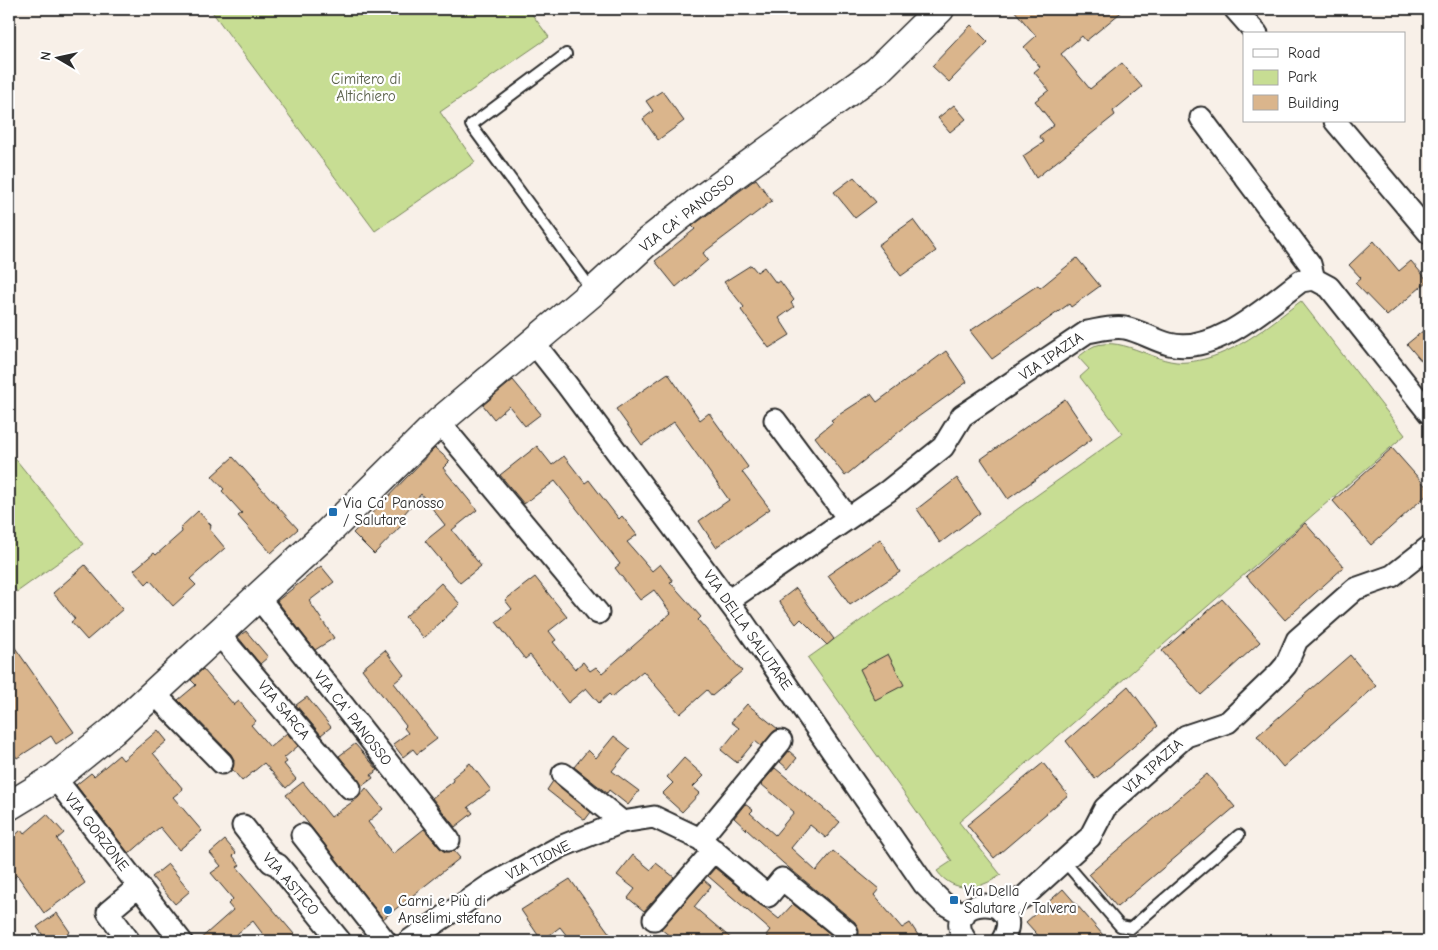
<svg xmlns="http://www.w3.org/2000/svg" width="1438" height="950" font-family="'Comic Neue',sans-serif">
	<rect width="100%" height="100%" fill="#f8f0e8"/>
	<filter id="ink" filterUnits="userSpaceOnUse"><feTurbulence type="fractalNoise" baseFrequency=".02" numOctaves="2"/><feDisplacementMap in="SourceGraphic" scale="10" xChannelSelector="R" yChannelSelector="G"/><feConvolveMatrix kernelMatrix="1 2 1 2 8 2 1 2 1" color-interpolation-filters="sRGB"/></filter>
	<g filter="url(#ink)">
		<path fill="#c7dd93" stroke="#79845f" d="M210,9H528L549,37L440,112L475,162L375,231Z
			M1301,301L1405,435L959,822L1001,875C979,890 954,894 937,871L952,861L808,658L1123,434L1080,377L1089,369L1078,357C1083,354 1089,348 1094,346C1126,335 1156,366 1188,362C1233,357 1266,327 1301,301Z
			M9,451L84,544L17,592L9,581Z"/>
		<path fill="#dab58c" stroke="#2b2b2b" d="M1013,9H1125L1086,41L1082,36L1061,54L1090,89L1122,63L1142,87L1113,111L1115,115L1036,178L1023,156L1044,142L1039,136L1054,125L1035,101L1049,90L1034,72L1040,67L1024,47L1036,36Z
			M971,25L988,42L949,82L932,66Z
			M662,91L684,121L658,140L643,119L653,111L646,101Z
			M954,105L966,119L950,132L938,118Z
			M854,177L876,202L855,218L834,192Z
			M756,179L772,201L703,253L708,260L676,287L655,261L695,229L692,226Z
			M913,220L936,251L901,276L878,245Z
			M1374,241L1399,271L1411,261L1428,281L1387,316L1355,283L1361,278L1349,265Z
			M1077,258L1100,286L1071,307L1069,304L992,359L970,331L1038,285L1040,288Z
			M751,265L757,272L764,267L776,283L780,281L794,300L791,303L794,307L779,318L790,335L769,348L741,310L744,307L724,282Z
			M1429,326V370L1407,344Z
			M946,351L967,382L911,422L845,476L815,437L833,422L831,420L871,394L877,402Z
			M668,373L700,420L709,413L748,467L742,472L770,509L716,547L699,521L729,500L674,422L642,445L616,409Z
			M513,380L541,414L525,426L509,406L494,419L483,405Z
			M1065,399L1092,439L1008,499L981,459Z
			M537,446L552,465L564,456L585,483L589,480L619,519L622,516L637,535L627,542L652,571L660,564L673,581L670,582L701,617L698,620L742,671L712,696L707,690L680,714L643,671L612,697L609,694L599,703L586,688L568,703L530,655L525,659L496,622L512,609L505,600L535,577L567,617L549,631L556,640L553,642L575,669L583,662L590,671L596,667L602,673L671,613L654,590L640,600L615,568L620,564L555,481L524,504L500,475Z
			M435,448L450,461L443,468L477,510L452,530L481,566L460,583L425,541L445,525L421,494L399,520L403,524L374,554L353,533Z
			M1392,448L1429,490V493L1371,545L1333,501Z
			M233,457L298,529L271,553L238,516L242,513L222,491L224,489L212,476Z
			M957,478L980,513L940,543L917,509Z
			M198,511L211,525L210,530L225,548L190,579L196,585L173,606L150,580L146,584L134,570L154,553L156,555L182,532L181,527Z
			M1305,523L1344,567L1285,620L1246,576Z
			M880,539L900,572L850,605L828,575Z
			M85,565L123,609L87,640L71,622L75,619L53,593Z
			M321,566L334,582L309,601L334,638L315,650L277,601Z
			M441,583L460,604L424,638L405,617Z
			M796,588L834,639L827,645L801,619L796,624L779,601Z
			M1222,599L1260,642L1201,695L1162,651Z
			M246,631L268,657L260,664L238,637Z
			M9,639L74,732L56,744L51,736L17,758L9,747Z
			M385,650L404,675L394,683L437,739L417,754L413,749L403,757L393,744L408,733L404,728L406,726L362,669Z
			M888,654L904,685L875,700L860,669Z
			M1350,655L1376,686L1283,767L1257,736Z
			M203,669L234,705L239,701L256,721L251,725L270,747L287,733L298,746L284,758L287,762L284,764L296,779L286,788L264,763L242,781L232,769L234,760L231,754L178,700L196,685L191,680Z
			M1128,686L1158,726L1095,779L1066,741Z
			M307,697L331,727L321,735L296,705Z
			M747,704L778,729L761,746L755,741L737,763L721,750L739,728L731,722Z
			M158,730L167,741L153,753L183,789L173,797L202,831L179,850L160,827L129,854L76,785L91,773L94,776L119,755L123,760Z
			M614,736L630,749L612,771L639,791L628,805L609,790L607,793L574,767L588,750L596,758Z
			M355,744L378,770L371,775L373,778L362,786L339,756Z
			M789,751L797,758L788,769L780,762Z
			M684,758L704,776L693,787L700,793L682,812L662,794L673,783L667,777Z
			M470,763L491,790L468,807L473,813L455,827L432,798L454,781L452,778Z
			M1043,763L1068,795L994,858L967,825Z
			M775,768L840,822L826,838L810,825L791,848L816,871L833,851L879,889L874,895L902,928L910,923L922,941H855L859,934L855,922L783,863L734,818L745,804L753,810L750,813L775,835L794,812L761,784Z
			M1207,774L1235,807L1117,907L1089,874Z
			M553,781L591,812L585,820L547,790Z
			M303,782L331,817L358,798L366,788L383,809L368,822L393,854L424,829L440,848L445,852L454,851L460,858L383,919L286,795Z
			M47,814L64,833L57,839L85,883L44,913L17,875L9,882V841L21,830L24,834Z
			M225,840L236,853L233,856L240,865L237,867L300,941H268L253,921L228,941H198L233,910L228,904L233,899L211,873L221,866L210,853Z
			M633,855L651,870L656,863L674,877L644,911L628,898L635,889L617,875Z
			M168,864L190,891L175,904L152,877Z
			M715,868L779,919L793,904L839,941H773L766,935L770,930L708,876Z
			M570,879L615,941H571L560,927L542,941L521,910Z
			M704,880L711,886L694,907L734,941H676L661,929Z
			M1063,889L1103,935L1096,941H1043L1026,922Z
			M57,913L70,932L57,941H47L37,927Z"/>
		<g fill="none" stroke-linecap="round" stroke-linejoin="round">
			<g stroke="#2b2b2b" stroke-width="14">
				<path id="lane" d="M566,54L471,125L592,290
					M1064,861L1120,926L1131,928L1239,835"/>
			</g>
			<g stroke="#2b2b2b" stroke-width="25">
				<path id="street" d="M1235,9L1257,34
					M1201,118L1310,264L1314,279
					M1335,121L1429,233
					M533,342L567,385L739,616L924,884L943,903L964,915
					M775,420L848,518
					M439,422L598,613
					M258,597L449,840
					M728,601L888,491L943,447L962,416L1087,332C1099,330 1112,326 1125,328C1140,331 1154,340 1169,344C1214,356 1267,306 1301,281L1314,279L1329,287L1429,413
					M217,632L350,788
					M153,692L222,763
					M563,774L622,822
					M55,778L181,941
					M243,826L271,862L278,865L340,941
					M302,835L385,941
					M700,839L781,741
					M1001,911L1025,896L1090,837L1105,808L1186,736L1228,722L1280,672L1286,665L1297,640L1355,589L1392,576L1429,547
					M654,919L714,850
					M129,941L108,912L139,886
					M409,941L489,886L560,847L622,822L654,817L700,839L768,896L782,879L847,932
					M966,941C935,896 1031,890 1002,941"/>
			</g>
			<g stroke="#2b2b2b" stroke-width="31">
				<path id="secondary" d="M9,806L55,778L113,731L326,534L439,422L593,292L646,243L703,198L877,71L940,9"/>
			</g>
			<use href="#lane" stroke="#fff" stroke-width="10"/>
			<use href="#street" stroke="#fff" stroke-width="21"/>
			<use href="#secondary" stroke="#fff" stroke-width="28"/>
		</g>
	</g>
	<g fill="#1f6fb2" stroke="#fff" stroke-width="2">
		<rect x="328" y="507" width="10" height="10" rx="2.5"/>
		<rect x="949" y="895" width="10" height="10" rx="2.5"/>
		<circle cx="388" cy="910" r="5"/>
	</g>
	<g text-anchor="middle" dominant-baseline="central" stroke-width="4.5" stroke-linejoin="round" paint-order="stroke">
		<g font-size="15" fill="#5a604a" stroke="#fff">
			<text x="366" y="79">Cimitero di<tspan x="366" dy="17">Altichiero</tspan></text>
		</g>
		<g font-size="15" fill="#2b2b2b" stroke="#fff">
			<text transform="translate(687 213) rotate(-38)">VIA CA' PANOSSO</text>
			<text transform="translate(1051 356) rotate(-34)">VIA IPAZIA</text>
			<text transform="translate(748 630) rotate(55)">VIA DELLA SALUTARE</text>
			<text transform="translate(284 710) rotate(50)">VIA SARCA</text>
			<text transform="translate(353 718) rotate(52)">VIA CA' PANOSSO</text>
			<text transform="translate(1153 766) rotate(-42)">VIA IPAZIA</text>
			<text transform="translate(97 832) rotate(52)">VIA GORZONE</text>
			<text transform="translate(538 860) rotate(-27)">VIA TIONE</text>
			<text transform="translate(291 884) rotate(49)">VIA ASTICO</text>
		</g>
		<g font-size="15" fill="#2b2b2b" stroke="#fff" text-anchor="start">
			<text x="343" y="503">Via Ca' Panosso<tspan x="343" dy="17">/ Salutare</tspan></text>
			<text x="964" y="891">Via Della<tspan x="964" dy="17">Salutare / Talvera</tspan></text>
			<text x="398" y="901">Carni e Più di<tspan x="398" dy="17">Anselimi stefano</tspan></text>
		</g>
	</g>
	<rect width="1438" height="950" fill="none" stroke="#fff" stroke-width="30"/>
	<rect x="15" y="15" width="1408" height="920" fill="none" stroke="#2b2b2b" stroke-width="2" filter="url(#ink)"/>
	<rect x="1243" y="32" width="162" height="90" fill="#ffffff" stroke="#aaaaaa"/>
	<rect x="1253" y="49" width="25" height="8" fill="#ffffff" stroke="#aaaaaa"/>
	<text x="1288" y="58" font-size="15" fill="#2b2b2b">Road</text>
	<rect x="1253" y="70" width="25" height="15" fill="#c7dd93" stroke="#aaaaaa"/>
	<text x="1288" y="82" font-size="15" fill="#2b2b2b">Park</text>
	<rect x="1253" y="95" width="25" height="15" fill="#dab58c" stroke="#aaaaaa"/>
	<text x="1288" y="108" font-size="15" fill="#2b2b2b">Building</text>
	<g transform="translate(58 58) rotate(279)" stroke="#ffffff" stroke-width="4" paint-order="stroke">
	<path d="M0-4L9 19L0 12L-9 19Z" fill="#2b2b2b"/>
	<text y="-8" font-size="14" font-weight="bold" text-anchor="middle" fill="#2b2b2b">N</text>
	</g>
</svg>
